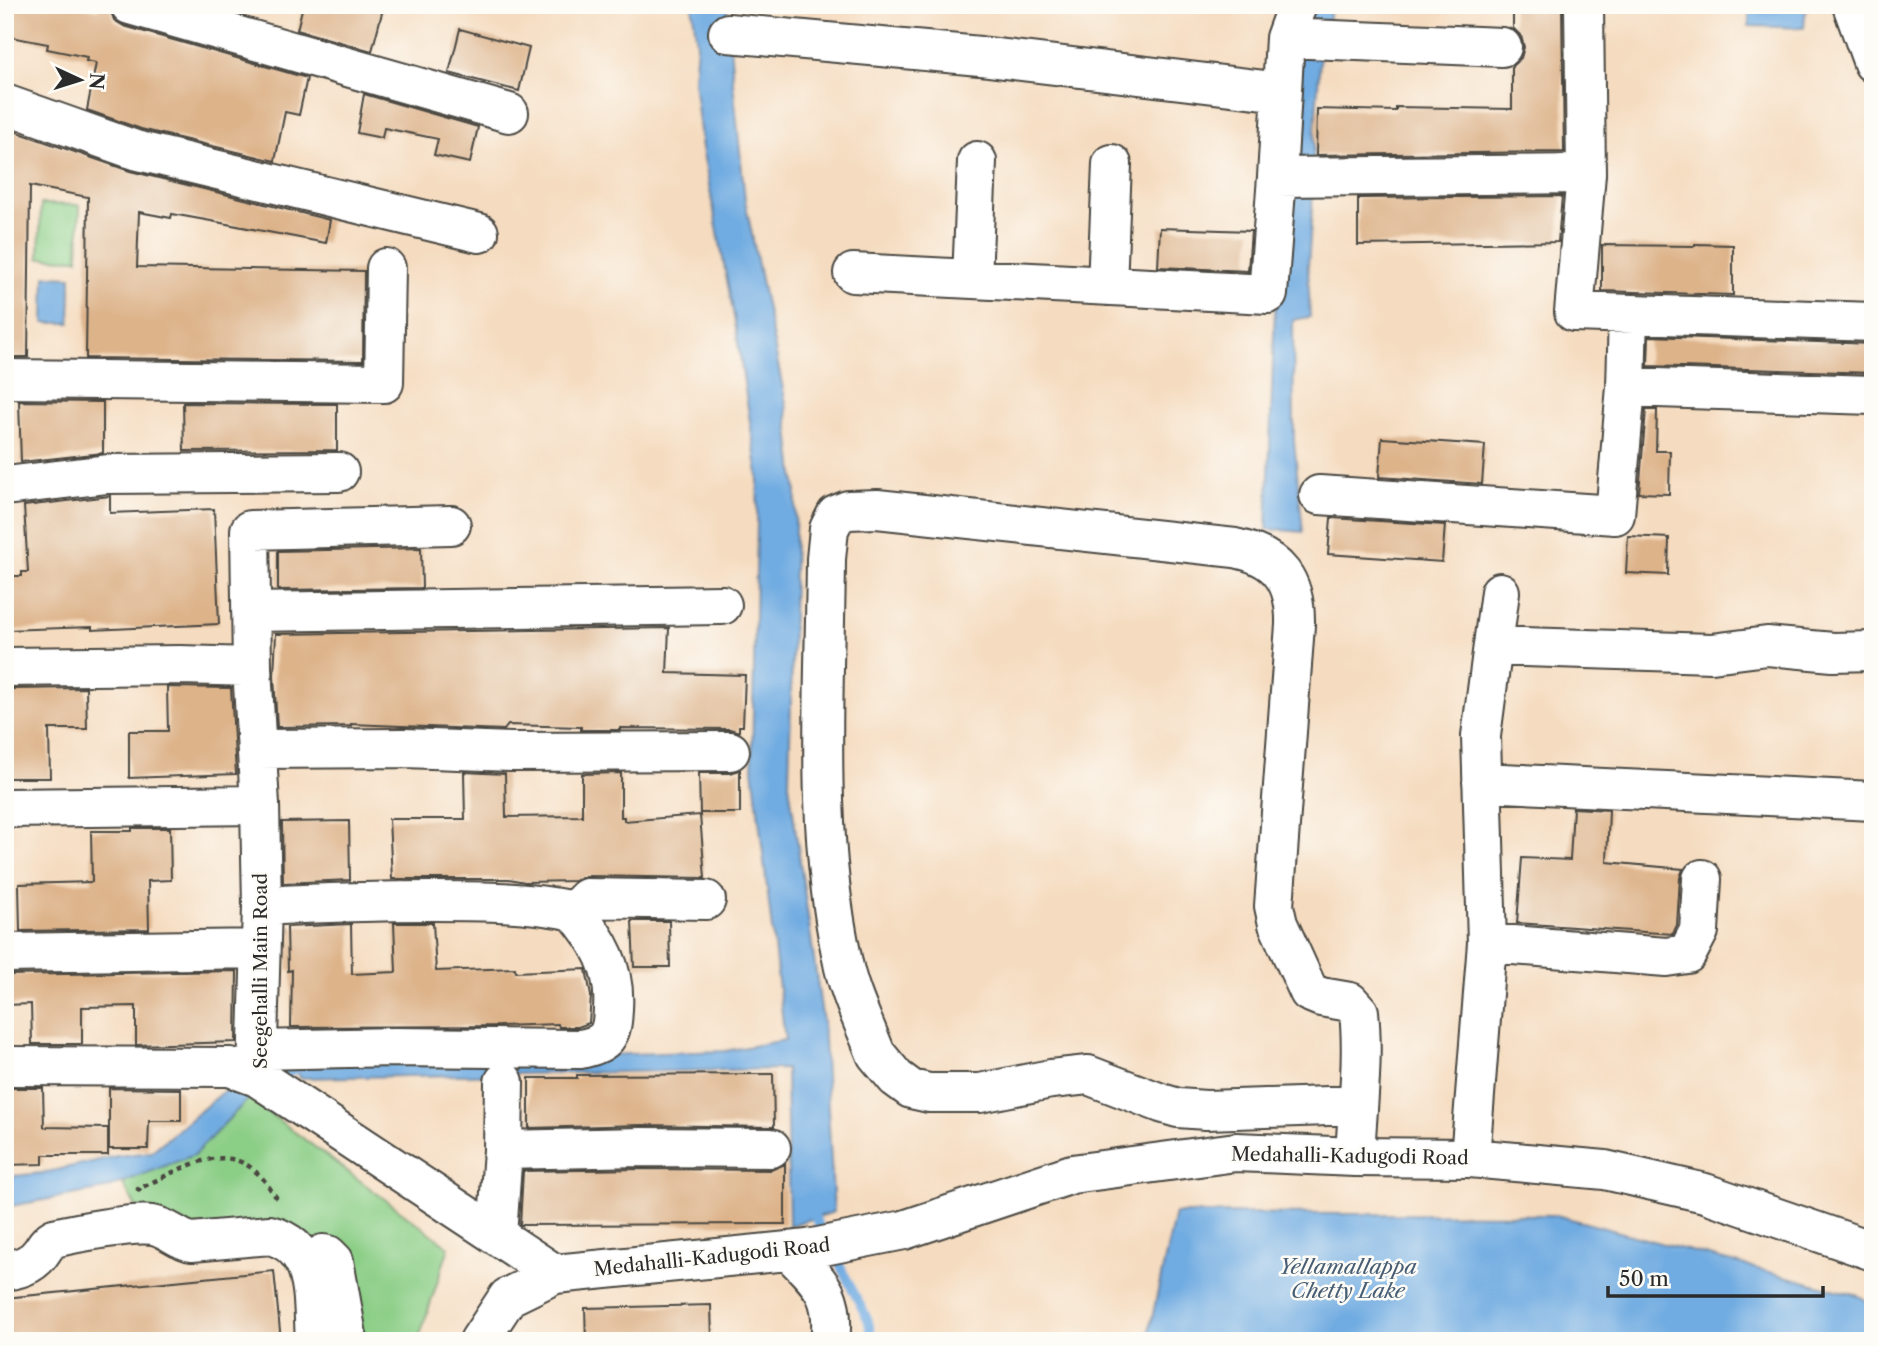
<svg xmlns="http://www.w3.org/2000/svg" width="1878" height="1346" font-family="'Libre Caslon Text',serif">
	<rect width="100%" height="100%" fill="#fdfcf7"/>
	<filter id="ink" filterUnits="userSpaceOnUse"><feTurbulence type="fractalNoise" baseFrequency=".0143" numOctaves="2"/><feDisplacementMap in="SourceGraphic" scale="14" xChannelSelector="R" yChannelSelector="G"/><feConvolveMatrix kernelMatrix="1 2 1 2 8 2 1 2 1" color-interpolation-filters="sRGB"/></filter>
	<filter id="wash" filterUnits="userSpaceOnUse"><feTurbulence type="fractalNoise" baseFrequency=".00686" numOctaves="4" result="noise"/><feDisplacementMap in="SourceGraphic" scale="28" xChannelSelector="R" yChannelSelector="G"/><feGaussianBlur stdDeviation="1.57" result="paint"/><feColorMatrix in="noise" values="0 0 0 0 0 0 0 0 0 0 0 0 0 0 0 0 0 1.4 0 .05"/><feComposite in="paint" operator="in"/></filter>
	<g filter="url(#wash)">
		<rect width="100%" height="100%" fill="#f5dcc0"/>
		<path fill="#8bce86" stroke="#5b7c58" stroke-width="2" d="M41,204L80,205L78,259L39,258Z
			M249,1098L449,1247L418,1341H355L345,1266L140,1214L122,1182L194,1155Z"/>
		<path fill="#70abe1" stroke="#4e6b86" stroke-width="2" d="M692,5H727L733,82L745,200L786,404L796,491L789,784L823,1022L834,1212L789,1226L786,1069L300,1078L291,1053L598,1055L725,1051L785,1040L752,760L758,475L735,322L702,148L694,80L697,44Z
			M1310,5H1333L1326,26L1306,22Z
			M1750,5H1806L1804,28L1749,26Z
			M1300,53L1320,57L1313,161L1292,160Z
			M1291,191L1313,193L1308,266L1310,317L1293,320L1294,441L1303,532L1267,529L1275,307Z
			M45,276L71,277L70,323H44Z
			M244,1080L249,1098L194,1155L105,1189L5,1207V1177L43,1173L117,1156L151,1152L234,1083Z
			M1175,1213L1556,1215L1859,1296L1873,1305V1341H1147Z"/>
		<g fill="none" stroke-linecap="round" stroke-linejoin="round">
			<path stroke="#70abe1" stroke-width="9" d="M277,1077L306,1065
				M815,1206V1218L824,1235
				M834,1254L868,1320L873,1341"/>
		</g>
		<g id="blocks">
			<path fill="#ddb38a" d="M5,5H76L98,10L99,5H109L114,20L124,26L307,78L299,115L285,112L275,161L141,129L87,110L96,63L86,61L87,57L47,49L48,44L5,36Z
				M303,5H384L372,51L297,30Z
				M1513,5H1562L1564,152L1316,155L1317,109L1396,111V107L1512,109V66L1521,58L1524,47L1521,36L1513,28Z
				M460,29L529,48L519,91L449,73Z
				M364,94L478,127L470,163L434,155L438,139L384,128L382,138L357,133Z
				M14,131L130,171L330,220L326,243L211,221L172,214L171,218L139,212L137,267L364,271L363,361L86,358L88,197L30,186L28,357H5V208H8Z
				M1562,196L1558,242L1358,245V198Z
				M1160,228L1251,231L1248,271L1158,267Z
				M1695,244L1733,245V295L1602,291V245L1695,246Z
				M1649,336L1873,344V373L1648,366Z
				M19,401L103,402V453L21,462Z
				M183,403L337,404V450L184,451Z
				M1646,410H1657L1656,451H1670L1669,494L1639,493Z
				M1382,438L1485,445L1482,484L1379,477Z
				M110,496V513L214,509L219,624L92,630V627L5,630V576H22V572H28L24,506Z
				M1331,518L1445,525L1442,562L1328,554Z
				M1628,536L1669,538L1668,575L1626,573Z
				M421,548L422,588L278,590V551Z
				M669,628L667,673L745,675L743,726H739V732L730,729L620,728V730H581V727L508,725L504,730L351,724V726L277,727L274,676L276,634Z
				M167,687L231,688L236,774L129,778V731H168Z
				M86,688L87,729H49L50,778H5V734H10L9,689Z
				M740,770V813H700L699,773H730Z
				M464,772L505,774L506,817L582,816V774L621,773V817H624V821L700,815L705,878L587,876L574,881L525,882L509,879H392L389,819H465Z
				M1573,808L1609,810L1607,862L1683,869L1680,878L1677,925L1673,934L1517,923L1522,858L1570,860Z
				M349,821L350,880L283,883L282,822Z
				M132,828H170L171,880L148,881L149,929L20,931L19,884L92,882L91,831H132Z
				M632,921H669L670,967H634Z
				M394,923H433L436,971L515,968L516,972L586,969L591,996L589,1023L578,1027H559L558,1024L499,1026L291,1027L292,970L288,971L287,927L351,924L352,974L396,972Z
				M237,971L236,1042L136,1045V1006L82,1007V1044H32L31,1004L5,1005V975Z
				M773,1074L774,1127L642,1125L529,1128V1078H577V1075Z
				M5,1088H43L44,1127L108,1128V1155H43V1164L5,1165Z
				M109,1088L181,1089V1121H149L148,1149H109Z
				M785,1164V1224L520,1225L523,1171L642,1169L771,1170Z
				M274,1271L281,1341H5V1298Z
				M711,1305L712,1341H586L585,1308Z"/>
		</g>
	</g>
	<g filter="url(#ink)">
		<use href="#blocks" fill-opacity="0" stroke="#494641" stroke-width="2"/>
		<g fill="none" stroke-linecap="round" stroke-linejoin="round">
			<g stroke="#494641" stroke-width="42">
				<path id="minor" d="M130,5L509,113
					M1584,5L1586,174L1574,312L1873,322
					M1852,5L1873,63
					M728,33L980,56L1281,92
					M1285,38L1502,47
					M5,104L135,150L479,233
					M1277,177L1586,174
					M853,273L1268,294L1277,177L1285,38L1297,5
					M972,279L977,161
					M1107,286L1112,164
					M5,379L384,383L386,268
					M1626,387L1873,395
					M5,486L108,474L339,472
					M1319,495L1615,515L1626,387L1628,314
					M251,612L722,605
					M1493,646L1712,653L1767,646L1833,652L1873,651
					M5,667L180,665L252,667
					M257,749L405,748L511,752L730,751
					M1482,782L1873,801
					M260,805L252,667L250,530L451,525
					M5,808L260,805L262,906L257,1074
					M574,911L587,898L706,900
					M1487,943L1666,957L1687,954L1699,931L1702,879
					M5,953L260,949
					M258,1050L394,1047L580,1049C607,1044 612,1036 613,1009C616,969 599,940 574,911C527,901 482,901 434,901C377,901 319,903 262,906
					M5,1066L230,1067L257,1077L555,1274
					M503,1150L642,1147L771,1148
					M1355,1157C1357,1110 1364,1059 1359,1012L1350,1002L1321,997L1309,992L1278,924L1274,906L1295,625C1296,581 1279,557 1235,548L877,509L848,510L836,515L829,529L826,559C825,691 814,827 842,958C848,991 864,1023 876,1054L896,1078L911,1089L929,1093H980L1051,1079L1088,1075L1161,1103L1178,1108L1206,1110L1358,1105
					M1470,1158L1487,943L1481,736L1500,592
					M497,1235L503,1150L504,1082
					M790,1252C820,1283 836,1294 830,1341
					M323,1254L328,1255L334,1261L348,1341
					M5,1271C20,1269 34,1264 42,1251C46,1245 47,1242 54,1238C75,1233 133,1222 152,1225C168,1227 178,1240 192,1242L270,1235C319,1248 312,1300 315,1341
					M479,1341L508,1297L555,1274L808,1249L904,1230L1072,1174L1236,1152L1355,1157L1470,1158L1605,1170L1705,1193L1873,1251"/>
			</g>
			<path stroke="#494641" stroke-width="4.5" stroke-dasharray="5 5" stroke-linecap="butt" d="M141,1191L138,1189C173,1174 222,1139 256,1172C266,1180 272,1193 280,1202"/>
			<use href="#minor" stroke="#fff" stroke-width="38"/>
		</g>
	</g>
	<g text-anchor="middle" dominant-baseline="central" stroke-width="5" stroke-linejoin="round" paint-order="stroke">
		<g font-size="19" fill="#2b2b2b" stroke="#fdfcf7">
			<text transform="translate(260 971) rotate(-90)">Seegehalli Main Road</text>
			<text transform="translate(1350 1156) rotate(1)">Medahalli-Kadugodi Road</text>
			<text transform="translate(712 1257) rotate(-6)">Medahalli-Kadugodi Road</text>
		</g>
		<g font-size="21" font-style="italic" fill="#475e74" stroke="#fdfcf7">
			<text x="1348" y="1266">Yellamallappa<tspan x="1348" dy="24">Chetty Lake</tspan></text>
		</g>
	</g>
	<rect width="1878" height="1346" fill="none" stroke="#fdfcf7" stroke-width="28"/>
	<g transform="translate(80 80) rotate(94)" stroke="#fdfcf7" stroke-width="5" paint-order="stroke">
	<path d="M0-5L12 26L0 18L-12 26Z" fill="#2b2b2b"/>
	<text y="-10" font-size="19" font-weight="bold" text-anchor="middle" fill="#2b2b2b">N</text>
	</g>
	<path d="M1608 1286v10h215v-10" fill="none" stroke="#2b2b2b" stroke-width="3.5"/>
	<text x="1619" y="1286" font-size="21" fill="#2b2b2b" stroke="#fdfcf7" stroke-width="5" paint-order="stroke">50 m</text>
</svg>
